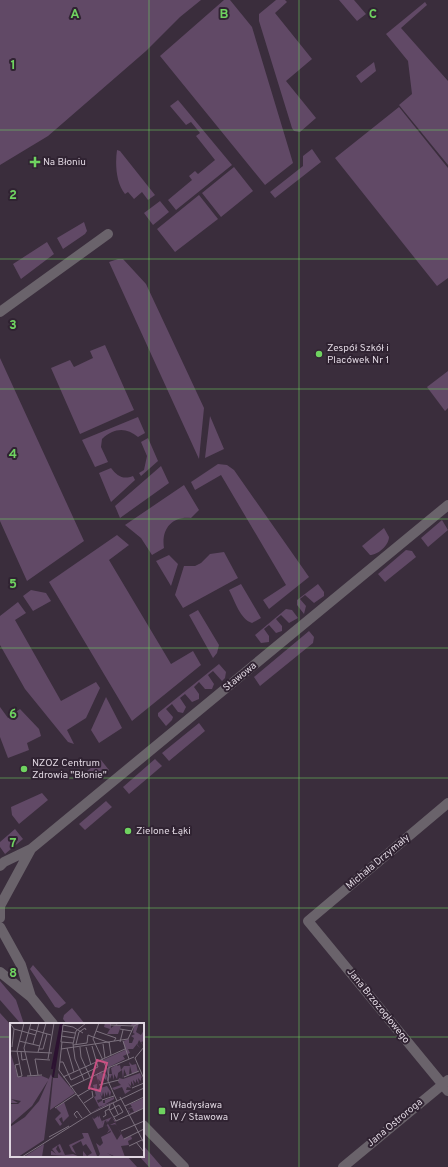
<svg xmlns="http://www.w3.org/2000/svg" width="448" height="1167" font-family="Overpass,sans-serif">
	<rect width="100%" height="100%" fill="#3a2d3c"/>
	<path fill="#614966" d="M0,0H201L180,17L146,51L48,136L0,165Z
		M224,0H230L252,27L293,163L265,185L160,56Z
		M276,0H285L287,2L275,13L312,59L286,81L316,118L300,132L294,131L292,128L259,21V14Z
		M339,0H354L366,14L357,21Z
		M425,2L427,5L401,28L448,81V165L399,105L412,94L408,61L386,34Z
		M374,62L376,71L361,83L356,76Z
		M178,100L232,165L176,210L168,200L192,180L189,176L195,171L198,174L215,160L196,136L200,133L191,122L186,125L170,106Z
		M399,107L448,168V278L437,286L335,158Z
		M312,149L321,162L275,198L270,192L303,166V156Z
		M117,150L120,151L155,195L148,200L142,192L134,199L128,192L125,194C116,183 115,164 117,150Z
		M234,167L253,191L221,217L202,193Z
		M199,195L218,219L175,252L157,229Z
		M160,201L169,212L153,225L144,213Z
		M84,222L87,231L85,234L63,249L57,238Z
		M47,242L54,254L21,279L13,264Z
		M118,259H123L146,284L204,408L199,459L109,262Z
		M105,345L134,410L80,434L51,368L70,360L74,367L93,358L90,351Z
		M0,358L84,541L27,581L0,521Z
		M448,371V408L445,411L427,387Z
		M210,416L224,449L205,458Z
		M138,417L145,433L138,437C126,427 114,428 102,439L101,447L108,462L95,467L82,440Z
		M148,438L158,461L141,476L139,473L144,470L147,456L141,442Z
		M218,464L227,465L234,470L309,577L269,609L263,600L286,585L221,475L195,490L191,482Z
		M161,466L169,483L120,518L115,506Z
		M111,468C117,476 123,480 133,476L135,480L111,502L99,473Z
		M184,485L199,510L191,518C172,516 161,529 164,548L152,555L141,538L125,525Z
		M442,520L448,530L428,547L421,538Z
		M384,528L389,537C389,545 378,555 370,555L362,546Z
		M117,535L129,545L109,560L171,664L193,651L201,665L132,721L49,582Z
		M406,550L412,551L416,557L385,582L378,574Z
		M224,552L238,578L183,608L175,595L184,566H195L201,563L210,554Z
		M169,555L178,564L171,586L156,561Z
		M241,584L261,618L252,623C240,619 235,601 229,590Z
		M318,584L324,592V596L314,603L305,595L300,599L306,606L304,614L297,605V600Z
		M31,590L46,593L51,601L33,611L23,596Z
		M18,602L26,613L15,620L61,701L96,682L100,688L86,718L67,730L74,744L68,742L25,689L0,645V616Z
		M286,609L292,610L298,618L289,623L281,615L276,619L282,626V631L276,633L269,625L264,629L269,636V642L261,643L255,635Z
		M198,610L219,645L217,653L213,658L189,615Z
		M309,631L314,637L313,643L260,686L254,677Z
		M219,664L226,672L225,678L222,681L213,671L208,675L214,684L212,689H205L199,682L194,687L199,694V699L192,702L185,694L180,698L186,707L183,713L178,712L172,704L166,709L173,717L172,720L166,726L158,716V713Z
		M106,697L122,728L99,743L91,730Z
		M0,707L8,718L20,709L39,729L41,736L27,743L29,750L8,758L0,737Z
		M199,723L205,731L169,761L162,753Z
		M155,759L162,766L129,794L123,787Z
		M101,760L109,770L97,779L92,780L89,777L87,771Z
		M42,793L48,800L19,824L12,815L11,807Z
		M106,801L112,807L85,830L79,824Z
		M15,829L23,839L5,854L0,847V842Z
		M33,965L66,1003L59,1008L55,1007L30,969Z
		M0,981L16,1000L24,1024H21L0,1000Z
		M72,1008L85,1024H67L63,1019L64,1015Z
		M0,1013L11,1025V1156H127L137,1167H0Z
		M143,1145L162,1167H149L139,1156H143Z"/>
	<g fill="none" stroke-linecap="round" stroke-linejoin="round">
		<path stroke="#6a636b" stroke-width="10" d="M0,312L108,234
			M448,803L308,921L448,1091
			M0,866L4,862L31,849L448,505
			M0,906L31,849
			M0,906V918
			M0,927L21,965L31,997
			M0,972L31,997L53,1024
			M143,1125L184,1167
			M343,1167L448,1080"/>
	</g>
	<path fill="none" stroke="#6fd360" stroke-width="1" stroke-opacity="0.55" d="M149,0V1167M299,0V1167M0,130H448M0,259H448M0,389H448M0,519H448M0,648H448M0,778H448M0,908H448M0,1037H11M143,1037H448"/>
	<g fill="#6fd360" stroke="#302332" stroke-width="1.5">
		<path d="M33 156h4v4h4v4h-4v4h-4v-4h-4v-4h4z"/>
		<circle cx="319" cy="354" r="4"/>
		<circle cx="24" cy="769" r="4"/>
		<circle cx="128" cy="831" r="4"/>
		<rect x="158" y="1107" width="8" height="8" rx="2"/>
	</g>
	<g text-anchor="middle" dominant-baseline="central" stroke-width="4" stroke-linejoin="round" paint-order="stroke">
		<g font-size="10" fill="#dfd6e0" stroke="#302332" text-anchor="start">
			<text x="43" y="162">Na Błoniu</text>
			<text x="327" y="348">Zespół Szkół i<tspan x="327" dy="12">Placówek Nr 1</tspan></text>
			<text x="32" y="763">NZOZ Centrum<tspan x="32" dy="12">Zdrowia "Błonie"</tspan></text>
			<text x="136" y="831">Zielone Łąki</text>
			<text x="170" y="1105">Władysława<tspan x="170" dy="12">IV / Stawowa</tspan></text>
		</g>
		<g font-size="10" fill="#dfd6e0" stroke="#302332">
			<text transform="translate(240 677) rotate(-39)">Stawowa</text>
			<text transform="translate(378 862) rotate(-40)">Michała Drzymały</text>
			<text transform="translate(378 1006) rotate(51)">Jana Brzozogłowego</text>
			<text transform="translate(395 1123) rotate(-40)">Jana Ostroroga</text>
		</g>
	</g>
	<g transform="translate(10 1023)">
		<rect width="134" height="134" fill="#3a2d3c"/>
		<path d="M95,0H101V5L108,0L107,2L111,3L108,11H97L100,6L94,4ZM122,0H129L126,9L131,12L134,7V18L131,19L134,24L129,17L127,22L130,25L127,21L123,26H118L120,30L113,33L115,36L101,43L98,47V51H102L101,45L108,41L107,43L110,42L111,47L114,43H120L119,39L122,42L126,41L128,49L122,51L120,43L119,52L117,53L114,46L113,56L130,50L134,59L131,54V58L128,55L129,61L126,56V60L123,57L124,63L121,58V63L118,60L121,65L117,64L116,67H121L115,71L112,64L104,67L102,65L111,62L108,59L109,55L113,56L112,47L108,50V56L107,51V56L104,51V57L102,51L100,56L99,52V57L98,58H97L96,53V57L93,54L92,60L91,55V59L88,56L89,61L86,52L88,50L89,53V50L90,49L92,48L91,50L96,51L99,57L96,46L99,45L93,37L115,27L113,18L119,16V20H122L124,15L121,13L125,11L123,10L124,3H121ZM0,28L8,54L32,53L39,56L22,83L0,102V81H8L11,78L1,76L8,80H0ZM48,50L65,70L40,87L43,55H48ZM41,51L42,54L34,117L8,134H0V104L15,94L29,78ZM87,61V66L97,63L101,69L100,74L98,68L97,73L95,69V75L93,69L92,74L90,70L92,76L87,77L88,80L93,77V80H95V77L104,74V76L94,82L106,78L82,89L94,82L89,84L84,74L86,73L83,62ZM134,75V85L121,91L118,88L119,87L120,90L124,89L122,85L117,86L122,84L120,81ZM54,79L59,93L53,99L52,94L49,96L52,101L50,103L45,96L51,90L46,85ZM89,92L93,101L92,98L102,94L114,116L121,113L122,116L118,118L119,122L111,123L115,134H106L97,130L104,134H88L90,131L86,120L90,123L93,120L91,114L101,109L98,103L100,108L97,110L99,107L97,102L94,104L98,101L95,97L93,104L88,106L82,94L84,96L88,93L89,95ZM102,94L106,99L100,102H101L106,101L111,111L107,117L98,101L103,99L98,101L96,97L98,99ZM72,110H78L87,133L73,134V128L77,133L82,130L76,121L73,123L71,118L62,123L66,131L62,128L59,122L74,115ZM34,121L32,134H14ZM50,121L55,132L63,131L70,134L41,132V128H42L46,131L42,126L48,122L46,126L49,130L51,129L48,122Z" fill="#614966" fill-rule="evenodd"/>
		<path fill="none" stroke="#2c1231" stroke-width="2" d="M42,46L51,0M43,54L52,0"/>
		<path fill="none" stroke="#7c717e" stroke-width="1" d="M0,0L4,6L26,12M89,0L83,16L97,46M100,2L124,3M20,6L41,12M110,6L122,8M52,8L65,10M86,8L106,15L104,18M51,13L64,15M83,14L100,20M9,18L30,23M113,18L119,36M52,19L49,47L81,91M99,19L101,32M110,19L113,7M0,20V53M63,20L51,19L53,2L63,4L73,10M23,21L29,0M66,21L69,9L75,5L76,7M93,21L95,35M63,22L77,20L78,12L83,14M2,24L4,6M70,24L71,34L80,54M76,24L81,42M134,24L125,35L134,56M57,25L64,49M29,26H33L37,11M51,26L118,16L124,3L130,0M0,28L42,30M11,28L12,37L17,36M28,29L36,0M38,36L44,0M50,39H53L61,57L88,44L82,23M9,41L5,42L8,54L12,53L7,28L14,0M98,45L124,34M99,45L98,58L107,78M28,52L25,36L40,37M17,53L32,52M21,53L14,25L21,0M53,54L115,26M114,54L129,48M74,57L65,36L63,21L66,8L76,0M89,62L109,57M60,64L96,47M122,65L134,60M68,73L80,66M110,74L134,120M92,77L104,73M74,80L83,74L82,68M103,80L108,91M100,82L99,86L106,98L134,85M115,83L134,74M45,85L66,71M100,87L109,82L113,89L104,94M93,94L96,92L95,88L99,86M67,95L64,91L67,88L72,95M111,108L134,98M39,114L59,103M114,116L134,106M126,119L134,129M119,123L134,116M12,134L82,90L134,65"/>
		<path fill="#cb5183" fill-opacity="0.15" stroke="#cb5183" stroke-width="2" d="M87,37L97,40L90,68L79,65Z"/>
		<rect width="134" height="134" fill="none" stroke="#dfd6e0" stroke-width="2"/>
	</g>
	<g font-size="13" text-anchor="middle" font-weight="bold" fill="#6fd360" stroke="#302332" stroke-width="4" stroke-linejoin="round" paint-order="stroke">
		<text x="75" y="18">A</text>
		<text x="224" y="18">B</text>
		<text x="373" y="18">C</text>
		<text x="13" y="69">1</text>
		<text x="13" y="199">2</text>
		<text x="13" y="329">3</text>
		<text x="13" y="458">4</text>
		<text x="13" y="588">5</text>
		<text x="13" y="718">6</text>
		<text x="13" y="847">7</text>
		<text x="13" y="977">8</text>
	</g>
</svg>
